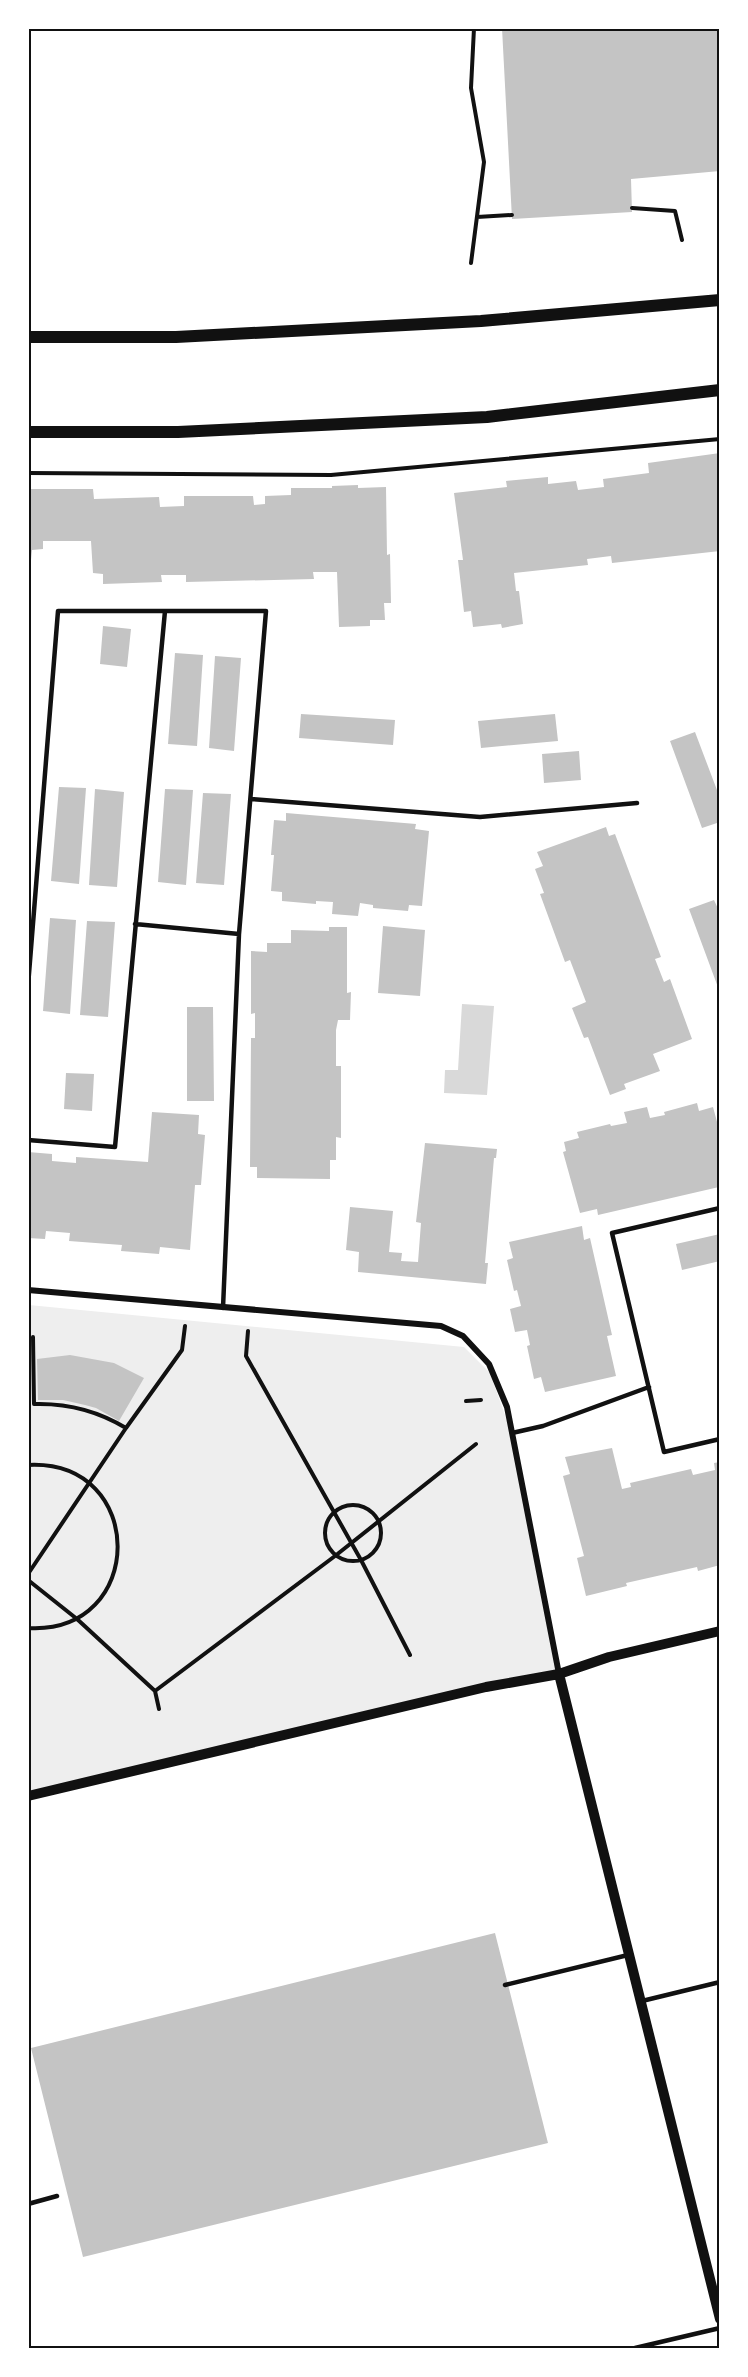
<svg xmlns="http://www.w3.org/2000/svg" width="748" height="2377" font-family="Roboto,sans-serif">
	<rect width="100%" height="100%" fill="#fff"/>
	<path fill="#eee" d="M29,1305L464,1347L490,1373L512,1435L559,1674L29,1796Z"/>
	<path fill="#d9d9d9" d="M462,1004L494,1006L487,1095L444,1093L445,1070H458Z"/>
	<path fill="#c4c4c4" d="M502,28H720V171L631,179L632,212L512,219Z
		M720,453V551L612,563L611,556L587,559L588,565L514,573L516,591H519L523,624L502,628L501,624L473,627L471,611L464,612L458,560H463L454,493L507,487L506,481L548,477V484L576,481L578,490L604,487L603,479L649,473L648,463Z
		M358,485V488L386,487L387,555L390,554L391,603H384L385,620H370V626L339,627L337,572H313L314,579L186,582V575H161L162,582L103,584V574L93,573L91,541H43V549L32,550L30,570H28V489H93L94,499L159,497L160,507L184,506V496H253L254,505L265,504V496L291,495V488H332V486Z
		M103,626L131,629L127,667L100,664Z
		M175,653L203,655L197,746L168,744Z
		M215,656L241,658L234,751L209,748Z
		M301,714L395,720L393,745L299,738Z
		M555,714L558,741L481,748L478,721Z
		M695,732L720,798V822L702,828L670,741Z
		M579,751L581,780L544,783L542,754Z
		M59,787L86,788L79,884L51,881Z
		M95,789L124,792L117,887L89,885Z
		M165,789L193,790L186,885L158,882Z
		M203,793L231,794L224,885L196,883Z
		M286,813L416,824L415,829L429,831L422,906L409,905L408,911L373,908V905L360,903L358,916L332,914L333,902L316,901V904L282,901V892L271,891L274,855H271L274,820L286,821Z
		M606,827L609,836L615,834L661,957L655,959L664,982L670,979L692,1039L653,1054L660,1071L624,1084L626,1089L610,1095L588,1037L584,1038L572,1008L586,1002L570,960L565,962L540,894L544,893L535,869L543,866L537,852Z
		M714,900L720,913L719,990L689,909Z
		M50,918L76,920L70,1014L43,1011Z
		M87,921L115,922L108,1017L80,1015Z
		M383,926L425,930L420,996L378,993Z
		M329,927H347V993L351,992L350,1020H338L336,1030V1066H341V1138L336,1137V1160H330V1179L257,1178V1167H250L251,1038H255V1013L251,1014V951L267,952V943H291V930L329,931Z
		M187,1007H213L214,1101H187Z
		M66,1073L94,1074L92,1111L64,1109Z
		M697,1103L699,1111L713,1107L720,1133L719,1187L598,1215L597,1209L580,1213L563,1152L566,1151L564,1142L579,1138L577,1132L610,1124L611,1126L627,1123L624,1112L647,1107L650,1118L665,1115L664,1112Z
		M152,1112L199,1115L198,1134L205,1135L201,1185H195L190,1250L160,1247L159,1254L121,1251L122,1245L69,1241L70,1233L46,1231L45,1239L28,1238V1152L52,1154V1161L76,1163V1157L148,1162Z
		M425,1143L497,1149L496,1158H494L485,1263H488L486,1284L358,1272L359,1252L346,1250L350,1207L393,1211L389,1252L402,1253L401,1261L418,1262L421,1223L416,1222Z
		M582,1226L584,1240L590,1238L612,1335L607,1336L616,1376L545,1392L541,1377L534,1379L527,1346L530,1345L527,1330L515,1332L510,1309L521,1306L517,1290L514,1291L507,1260L513,1258L509,1242Z
		M720,1234V1261L682,1270L676,1244Z
		M70,1355L114,1363L144,1378L119,1421L96,1408L85,1405L63,1400H38L37,1359Z
		M612,1448L622,1489L631,1487L630,1483L691,1469L693,1475L715,1470L714,1463L720,1462V1565L698,1571L697,1567L626,1583L627,1586L586,1596L577,1558L584,1556L563,1476L570,1474L565,1457Z
		M495,1933L548,2143L83,2257L31,2048Z"/>
	<g fill="none" stroke-linecap="round" stroke-linejoin="round">
		<path stroke="#111" stroke-width="4" d="M632,208L675,211L682,240
			M477,217L512,215
			M471,263L484,162L471,88L474,28
			M28,473L331,475L720,439
			M248,1331L246,1356L361,1560L410,1655
			M33,1337L34,1404C67,1403 98,1411 126,1428
			M466,1401L481,1400
			M28,1465C148,1459 147,1635 28,1628
			M325 1533a28 28 0 1 1 56 0a28 28 0 1 1-56 0Z
			M28,1574L126,1428L182,1350L185,1326
			M28,1580L77,1619L155,1691L159,1709
			M155,1691L335,1556L476,1444"/>
		<path stroke="#111" stroke-width="4.5" d="M252,799L480,817L637,803
			M135,924L239,934
			M28,986L58,611H266L239,934L223,1308
			M28,1140L115,1147L165,611
			M720,1208L612,1233L664,1452L720,1439
			M512,1433L543,1426L649,1387
			M505,1985L628,1955
			M642,2001L720,1982
			M28,2204L57,2196
			M635,2348L720,2328"/>
		<path stroke="#111" stroke-width="6" d="M28,1290L441,1326L463,1336L489,1364L507,1407L559,1674"/>
		<path stroke="#111" stroke-width="10" d="M559,1674L720,2319
			M28,1796L486,1687L559,1674L609,1657L720,1631"/>
		<path stroke="#111" stroke-width="12" d="M28,337H176L481,321L720,300
			M28,432H178L487,417L720,390"/>
	</g>
	<rect width="748" height="2377" fill="none" stroke="#ffffff" stroke-width="60"/>
	<rect x="30" y="30" width="688" height="2317" fill="none" stroke="#111" stroke-width="2"/>
</svg>
